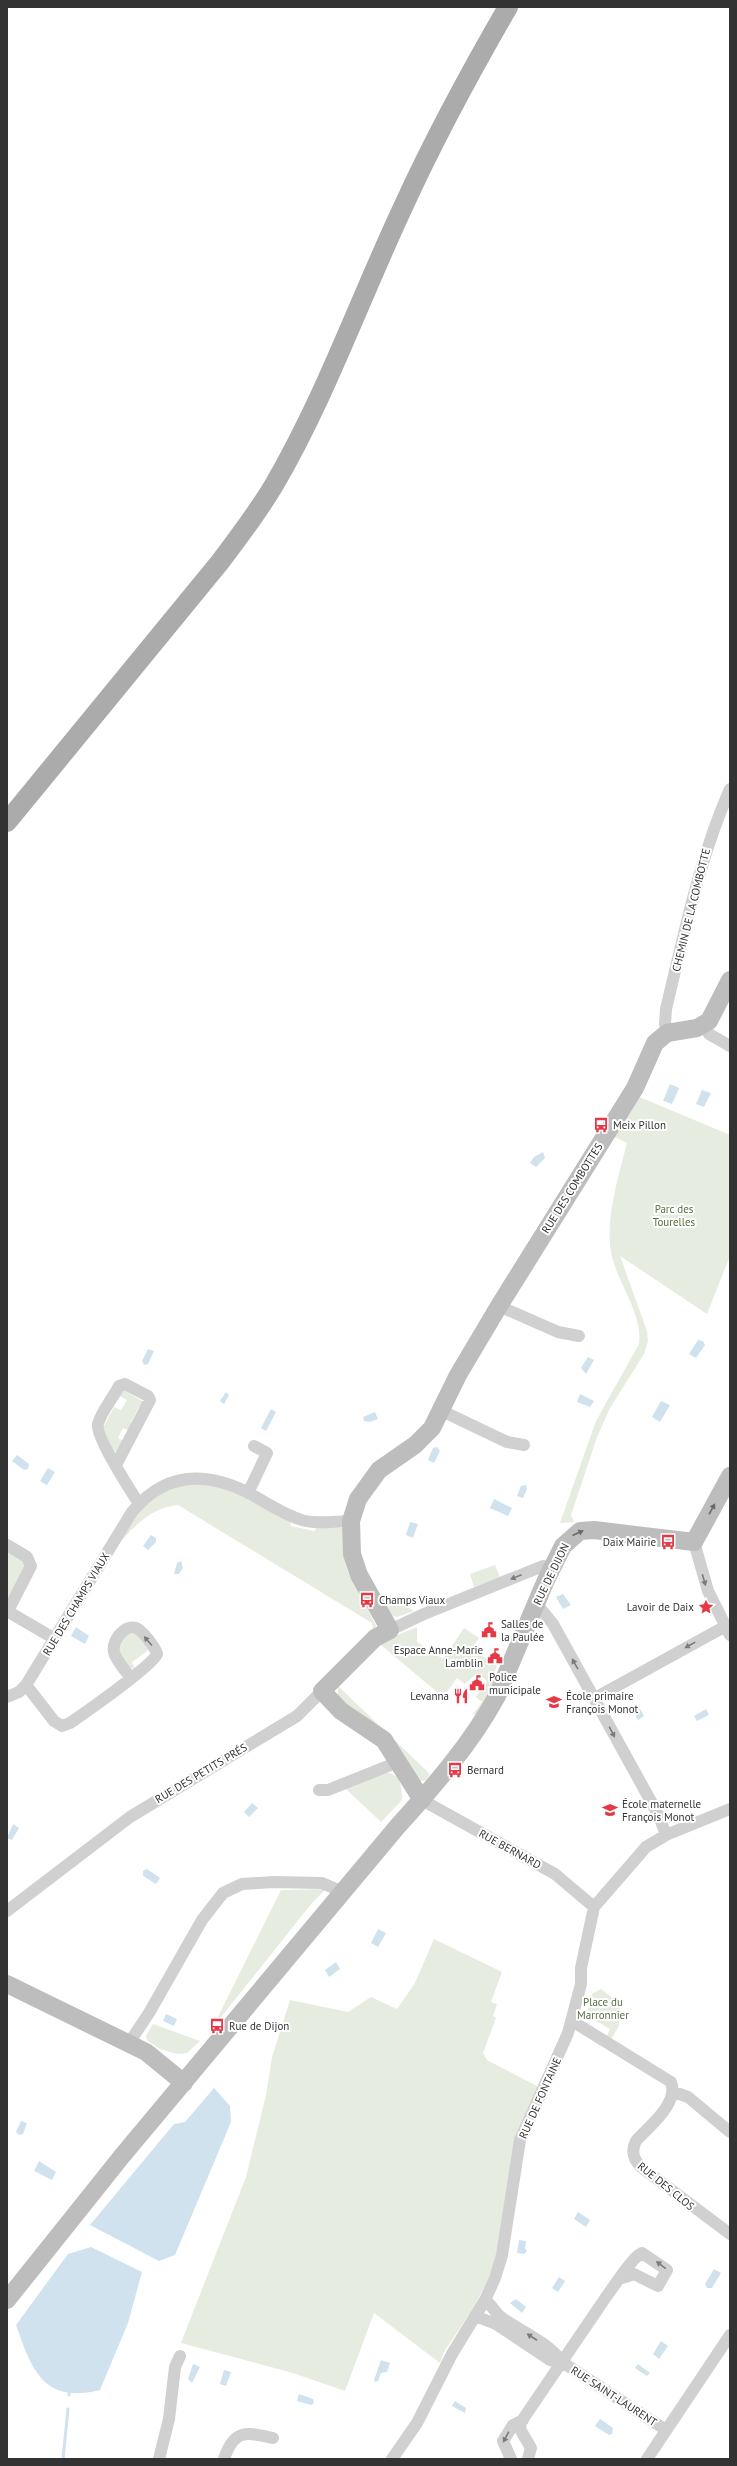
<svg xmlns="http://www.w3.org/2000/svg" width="737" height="2466" font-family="'PT Sans',sans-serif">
	<rect width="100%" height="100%" fill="#fff"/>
	<path fill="#e6ecdf" d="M637,1096L730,1135V1256L707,1314L620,1256L647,1331L648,1341L644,1354L610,1408L597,1437L571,1515L574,1522L560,1523L596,1421L639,1344C643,1315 619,1285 612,1257C604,1221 618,1179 627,1143L613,1136Z
		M128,1390L127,1392L144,1402L143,1408L139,1407L131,1422L134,1424L129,1431L123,1428L118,1438L124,1441L116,1452L113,1450L103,1428L114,1407L121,1410L127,1400L119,1396L122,1391Z
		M191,1483L228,1488L290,1521L291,1526L314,1531L317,1527L343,1528L345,1560L348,1572L376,1626L373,1630L372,1623L178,1505C154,1507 135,1524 121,1542C141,1506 150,1494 191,1483Z
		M7,1550L23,1560L26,1565L7,1600Z
		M495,1565L500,1577L474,1587L470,1574Z
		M390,1595L414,1611L397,1617L392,1616L384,1604Z
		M417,1627V1642L443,1659L464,1628L479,1638L471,1650L489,1660L487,1663L489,1666L494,1663L497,1666L494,1673L498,1675L487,1701L475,1715L473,1714L482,1702L476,1697L487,1681L477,1673L465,1684L457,1678L443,1697L381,1645L385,1640Z
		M127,1633L138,1635L150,1649L132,1662L135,1669C122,1666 119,1655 118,1643Z
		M338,1686L430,1774L426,1780L418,1782L338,1700Z
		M385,1773C401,1772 402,1788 402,1800L381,1822L346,1789Z
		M326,1889L312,1903L213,2027L281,1890Z
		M434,1939L502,1972L491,2002L497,2004L493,2016L496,2018L483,2053L487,2060L541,2088C514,2137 512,2197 498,2250C488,2289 466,2319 444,2352L440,2363L374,2313L345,2391L293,2373L181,2343L246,2177L266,2095L272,2057L290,2000L348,2012L371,1997L397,2009L415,1983Z
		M601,1989L620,2004L619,2026L611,2039L607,2036L610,2029L591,2018L587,2013L592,1994Z
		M153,2024L200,2041L187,2053C173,2056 158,2049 147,2040L146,2036Z"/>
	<path fill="#cfe2ee" d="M670,1084L679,1088L672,1104L663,1101Z
		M702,1090L711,1093L704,1107L696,1104Z
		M543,1152L545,1158L536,1167L530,1163L534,1157Z
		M698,1340L703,1341L705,1345L696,1358L689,1354Z
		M148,1349L154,1351L148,1364L144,1365L142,1361Z
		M588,1357L594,1360L586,1374L581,1368Z
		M226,1392L229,1395L224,1404L220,1401Z
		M580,1394L594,1401L590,1407L577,1402Z
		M661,1401L670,1405L660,1422L652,1417Z
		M271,1409L276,1412L266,1431L261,1428Z
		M375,1412L378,1419L370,1422L364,1421L363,1417Z
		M437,1447L440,1451L434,1463L428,1460L433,1448Z
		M17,1455L29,1464L28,1469L24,1470L12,1461Z
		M48,1468L55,1472L47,1485L40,1481Z
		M526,1485L527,1489L523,1498L517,1496L521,1486Z
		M494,1499L512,1508L508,1516L490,1508Z
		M410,1522L418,1524L413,1538L406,1535Z
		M151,1535L156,1538V1542L148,1550L143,1546Z
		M181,1561L183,1568L179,1574H174L177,1563Z
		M563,1594L571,1605L563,1609L556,1597Z
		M76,1627L89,1636L85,1644L71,1636Z
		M638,1705L644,1716L638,1720L632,1708Z
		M706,1709L709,1715L697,1721L694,1716Z
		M252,1803L258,1808L249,1817L244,1812Z
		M13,1824L19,1828L12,1840L7,1838Z
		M147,1869L160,1878L156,1884L143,1876V1871Z
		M378,1929L386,1933L378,1947L371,1943Z
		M336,1962L340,1969L329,1977L325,1970Z
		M166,2014L177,2019L174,2026L163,2021Z
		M214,2088L230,2106L231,2122L175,2255L159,2261L90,2225L174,2124L185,2122Z
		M21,2121L27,2123L23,2134L19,2135L16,2132Z
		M39,2161L56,2172L52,2180L34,2171Z
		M578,2212L590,2220L586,2227L574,2219Z
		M519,2240L526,2241L525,2248L527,2251L524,2254L517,2253Z
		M91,2247L142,2272L128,2323L100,2390C43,2404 32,2370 16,2325L68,2254Z
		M714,2269L721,2273L712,2288H707L705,2284Z
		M559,2277L565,2281L558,2292L552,2288Z
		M516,2299L526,2307L522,2313L510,2303Z
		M661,2341L668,2346L659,2359L653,2354Z
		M381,2360L390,2363L387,2372L381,2373L378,2381L375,2382L374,2380Z
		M193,2364L200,2367L192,2383L188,2379Z
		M638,2364L650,2373L647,2376L635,2368Z
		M224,2370L231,2372L226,2386L220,2384Z
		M299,2394L313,2399L314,2403L311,2405L297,2401Z
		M455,2401L466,2408L465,2413L452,2406Z
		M600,2419L613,2428L612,2434L609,2435L595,2426Z"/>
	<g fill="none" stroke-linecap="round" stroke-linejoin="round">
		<path stroke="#cfe2ee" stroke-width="3" d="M69,2395V2388
			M63,2459L68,2409"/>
		<path stroke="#d0d0d0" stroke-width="12" d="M705,1024L709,1034L730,1046
			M667,1033L665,1024L666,1009C684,935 699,859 730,789
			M499,1306L558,1332L579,1336
			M442,1411L507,1442L524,1445
			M116,1465L150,1400L148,1396L125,1384L119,1386C113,1398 101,1412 98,1424C95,1436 131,1491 139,1504
			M248,1493L267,1453L254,1446
			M694,1542L708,1591L730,1635
			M7,1545L27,1557L31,1566L8,1611
			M535,1606L540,1608L553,1624L659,1816L666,1835
			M7,1611L55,1639
			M390,1630L424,1614L543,1566L548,1575
			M26,1685L54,1721L62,1726L70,1723C83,1714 156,1663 157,1654C155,1647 143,1631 136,1628C123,1624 112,1642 114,1652C116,1661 126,1671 131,1678
			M7,1697L19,1692L26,1685L132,1512C164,1473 204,1471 247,1492C264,1501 281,1513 299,1519C315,1525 334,1521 351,1521
			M595,1698L724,1627
			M319,1790H328L398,1762
			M422,1800L555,1874L594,1907
			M7,1911L130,1817L297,1716L322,1691
			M572,2021L671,2082C679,2104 649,2126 636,2141C631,2151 633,2159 641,2167L730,2234
			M129,2043L149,2013L202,1920L223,1893L242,1884L274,1882L322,1883L343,1892
			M674,2092L688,2097L730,2132
			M485,2300C492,2305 495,2313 502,2318C522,2332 548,2342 562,2362L666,2430
			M475,2316L496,2324L550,2360L562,2362
			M159,2459L169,2419L175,2367L180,2356
			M224,2459C234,2429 246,2432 273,2438
			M392,2459L417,2423L452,2354L485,2300L495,2278L502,2255L520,2140L568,2033L581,1984V1968L594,1907L646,1847L666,1835L730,1809
			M511,2459L503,2441L513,2425L523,2420
			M528,2459L531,2448L520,2429L521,2422L606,2297C613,2288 633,2256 642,2253L667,2270L658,2286L634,2274L622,2278
			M647,2459L730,2335"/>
		<path stroke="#bdbdbd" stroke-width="18" d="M422,1800L384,1740L341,1711L322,1691L375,1638L390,1630L359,1575L352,1554L351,1521L358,1499L379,1470L415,1445L432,1428L458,1375L499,1306L635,1088L655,1043L667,1033L697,1028L709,1021L730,980
			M7,1984L146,2052L184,2083
			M7,2300L122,2156L397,1827C434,1786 471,1744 497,1696L546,1580L563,1546L580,1531L594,1530L694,1542L730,1476"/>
		<path stroke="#ababab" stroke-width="20" d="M7,822L220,562C239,537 258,512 274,485C325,398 361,296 404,205C435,137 471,71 508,7"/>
	</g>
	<defs><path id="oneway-solid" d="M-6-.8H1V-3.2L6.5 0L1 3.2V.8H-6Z"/></defs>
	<g fill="#6a6a6a">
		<use href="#oneway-solid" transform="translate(712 1509) rotate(-61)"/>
		<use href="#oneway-solid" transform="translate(578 1533) rotate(-25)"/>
	</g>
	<g fill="#7a7a7a">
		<use href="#oneway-solid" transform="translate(516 1577) rotate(158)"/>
		<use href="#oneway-solid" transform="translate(704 1580) rotate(74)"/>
		<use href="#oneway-solid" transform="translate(148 1641) rotate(-131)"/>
		<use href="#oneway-solid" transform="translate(690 1645) rotate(151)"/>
		<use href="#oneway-solid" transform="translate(575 1664) rotate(-120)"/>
		<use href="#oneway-solid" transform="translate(612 1732) rotate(62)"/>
		<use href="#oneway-solid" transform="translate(661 2265) rotate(-142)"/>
		<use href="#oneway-solid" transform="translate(532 2337) rotate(-147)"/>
		<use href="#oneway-solid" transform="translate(506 2437) rotate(118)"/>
	</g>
	<defs>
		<g id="bus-bare" transform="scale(1.2)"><path d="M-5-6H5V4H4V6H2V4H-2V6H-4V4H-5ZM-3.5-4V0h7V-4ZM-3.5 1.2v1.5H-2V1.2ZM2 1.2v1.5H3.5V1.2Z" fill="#e63946" stroke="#fff" stroke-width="2.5" paint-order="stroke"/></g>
		<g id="sight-bare" transform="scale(1.2)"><path d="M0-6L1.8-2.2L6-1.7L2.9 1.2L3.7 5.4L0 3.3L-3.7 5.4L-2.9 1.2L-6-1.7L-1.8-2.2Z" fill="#e63946" stroke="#fff" stroke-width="2.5" paint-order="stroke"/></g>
		<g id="civic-bare" transform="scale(1.2)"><path d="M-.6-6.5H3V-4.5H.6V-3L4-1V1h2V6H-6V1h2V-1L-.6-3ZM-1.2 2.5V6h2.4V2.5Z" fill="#e63946" stroke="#fff" stroke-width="2.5" paint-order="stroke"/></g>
		<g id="restaurant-bare" transform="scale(1.2)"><path d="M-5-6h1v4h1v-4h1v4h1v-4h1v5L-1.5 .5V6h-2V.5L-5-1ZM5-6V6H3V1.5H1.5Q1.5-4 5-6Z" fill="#e63946" stroke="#fff" stroke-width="2.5" paint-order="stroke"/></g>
		<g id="school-bare" transform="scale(1.2)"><path d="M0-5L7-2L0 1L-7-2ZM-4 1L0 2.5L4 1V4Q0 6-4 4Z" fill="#e63946" stroke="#fff" stroke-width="2.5" paint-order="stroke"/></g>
	</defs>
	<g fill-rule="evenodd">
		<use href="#bus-bare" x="601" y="1125"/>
		<use href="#bus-bare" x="668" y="1542"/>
		<use href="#bus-bare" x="367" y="1600"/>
		<use href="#sight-bare" x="706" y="1607"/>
		<use href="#civic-bare" x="489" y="1630"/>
		<use href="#civic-bare" x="495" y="1656"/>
		<use href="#civic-bare" x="477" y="1683"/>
		<use href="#restaurant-bare" x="461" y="1696"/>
		<use href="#school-bare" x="554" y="1702"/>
		<use href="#bus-bare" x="455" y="1770"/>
		<use href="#school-bare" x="610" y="1810"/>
		<use href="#bus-bare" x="217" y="2026"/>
	</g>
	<g text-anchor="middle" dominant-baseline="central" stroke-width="4" stroke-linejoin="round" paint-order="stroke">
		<g font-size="11" fill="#333" stroke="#fff">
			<text transform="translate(691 910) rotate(-76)">CHEMIN DE LA COMBOTTE</text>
			<text transform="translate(572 1188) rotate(-58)">RUE DES COMBOTTES</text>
			<text transform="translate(551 1574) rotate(-64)">RUE DE DIJON</text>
			<text transform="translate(76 1604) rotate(-59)">RUE DES CHAMPS VIAUX</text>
			<text transform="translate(201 1773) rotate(-31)">RUE DES PETITS PRÉS</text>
			<text transform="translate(510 1849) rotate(29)">RUE BERNARD</text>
			<text transform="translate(540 2098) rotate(-66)">RUE DE FONTAINE</text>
			<text transform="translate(666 2186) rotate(39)">RUE DES CLOS</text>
			<text transform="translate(614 2396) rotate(33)">RUE SAINT-LAURENT</text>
		</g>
		<g font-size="11" fill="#333" stroke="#fff" text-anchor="start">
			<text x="613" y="1125">Meix Pillon</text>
			<text x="656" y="1542" text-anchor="end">Daix Mairie</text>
			<text x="379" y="1600">Champs Viaux</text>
			<text x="694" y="1607" text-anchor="end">Lavoir de Daix</text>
			<text x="501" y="1624">Salles de<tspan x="501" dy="13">la Paulée</tspan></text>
			<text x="483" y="1650" text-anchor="end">Espace Anne-Marie<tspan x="483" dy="13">Lamblin</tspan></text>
			<text x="489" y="1677">Police<tspan x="489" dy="13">municipale</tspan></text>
			<text x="449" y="1696" text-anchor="end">Levanna</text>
			<text x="566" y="1696">École primaire<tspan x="566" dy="13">François Monot</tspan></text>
			<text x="467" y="1770">Bernard</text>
			<text x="622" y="1804">École maternelle<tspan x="622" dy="13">François Monot</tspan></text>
			<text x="229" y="2026">Rue de Dijon</text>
		</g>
		<g font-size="11" fill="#56703f" stroke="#fff">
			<text x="674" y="1209">Parc des<tspan x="674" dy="13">Tourelles</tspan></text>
			<text x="603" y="2002">Place du<tspan x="603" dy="13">Marronnier</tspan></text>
		</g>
	</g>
	<rect width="737" height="2466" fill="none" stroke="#333333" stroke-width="16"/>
</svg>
